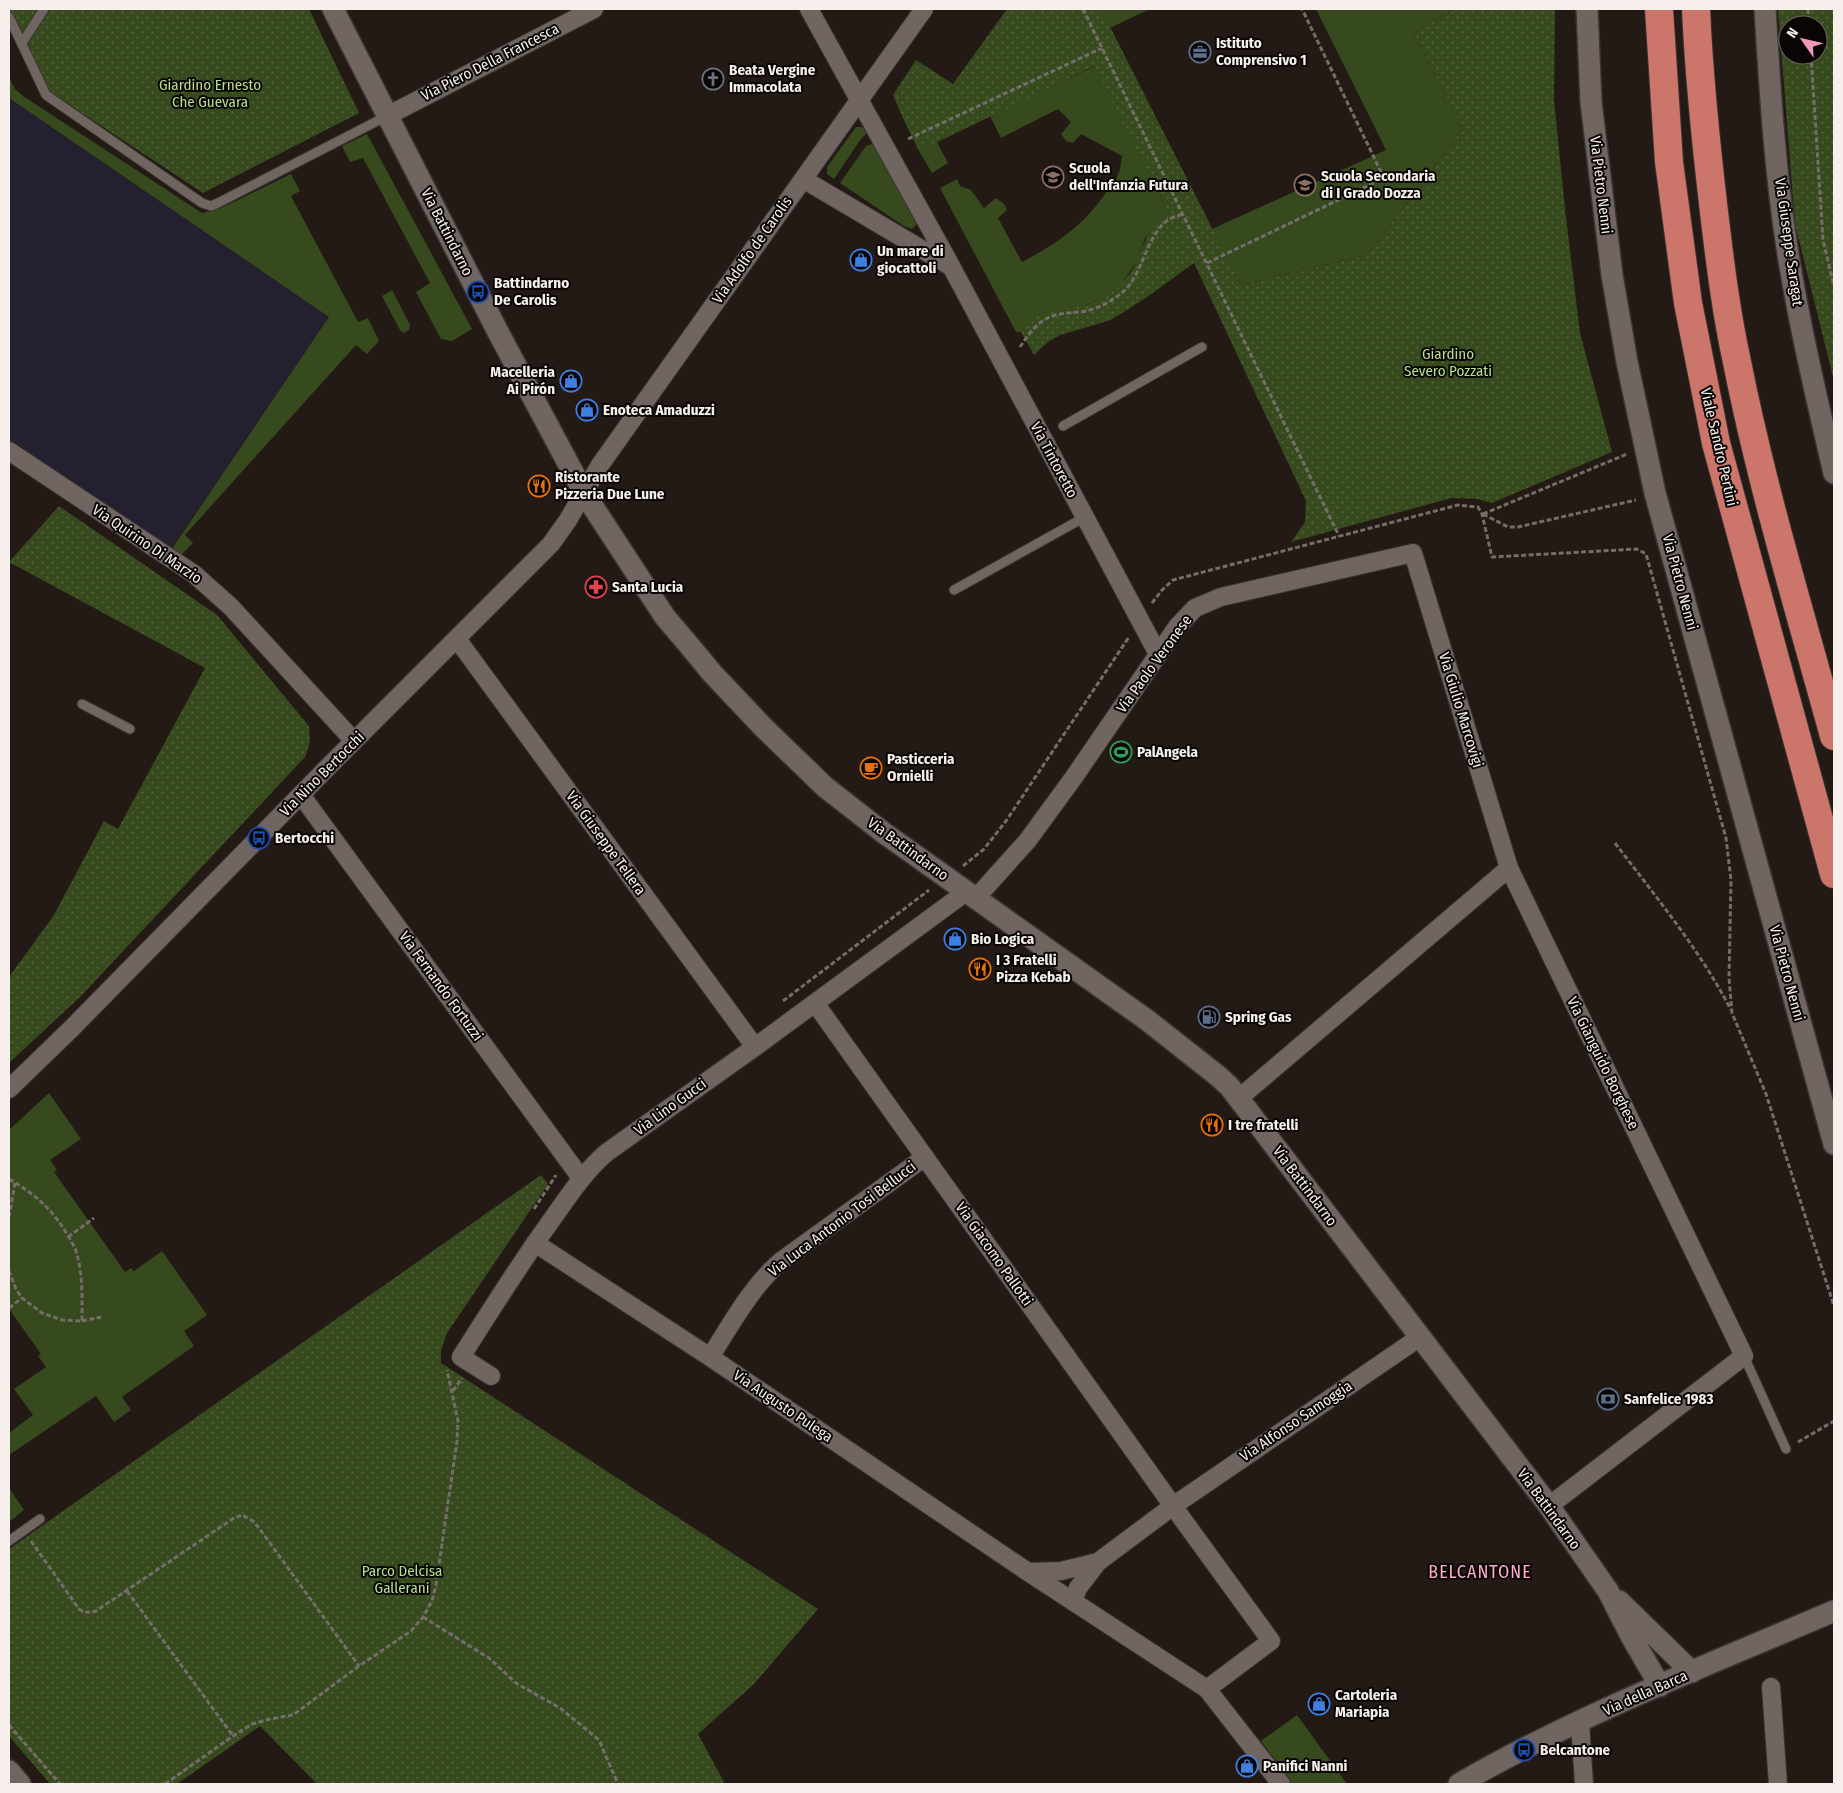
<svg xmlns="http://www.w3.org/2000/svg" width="1843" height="1793" font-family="'Fira Sans Condensed',sans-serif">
	<defs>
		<pattern id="park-dots" width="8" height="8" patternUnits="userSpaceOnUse" patternTransform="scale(1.25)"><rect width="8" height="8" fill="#364a1d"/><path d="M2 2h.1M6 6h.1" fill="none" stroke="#54643e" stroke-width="1.8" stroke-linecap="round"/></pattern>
	</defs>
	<rect width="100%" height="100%" fill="#231a16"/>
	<path fill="#252030" d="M9,98L329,317L170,550L9,439Z"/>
	<path fill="#364a1d" d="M1101,9H1150L1110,28Z
		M1316,9H1455L1414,33L1463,129L1367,255L1241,285L1212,229L1386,150Z
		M1095,66L1169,213L1145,238L1138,259L1122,284L1103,299L1082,306L1058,309L1043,313L1021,332H1016L940,188L957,179L960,186L971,190L984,208L996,198L1004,204L1007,210L998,218L1022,262C1056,244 1082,227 1105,194C1110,188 1117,179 1119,172C1121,167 1121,161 1122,156L1081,134L1073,143L1066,141L1061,134L1071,122L1058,109L1001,138L990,116Z
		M9,77L15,89L23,96L202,213L221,208L291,174L300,191L291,196L358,322L368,318L379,341L367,354L356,345L185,535L193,543L180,556L171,550L329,317L9,98Z
		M856,127H862L868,132L861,139L834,179L827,174V167Z
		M367,134L472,329L452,341L441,339L416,292L430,283L363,158L350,162L342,146Z
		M937,142L948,163L932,173L919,151Z
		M875,143L916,216L917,224L912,229L904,226L840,183L866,146Z
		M392,290L410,325L409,330L404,333L400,330L382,296Z
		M49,1093L81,1139L50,1160L57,1170L54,1172L125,1272L131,1268L134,1271L162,1251L207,1315L184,1331L194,1346L122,1397L131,1410L114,1422L96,1396L9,1455V1433L33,1415L14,1389L46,1367L38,1356L41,1354L9,1309V1130Z
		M9,1488L24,1510L9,1522Z
		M1297,1715L1347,1784H1292L1261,1741Z"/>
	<path fill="url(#park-dots)" fill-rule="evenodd" d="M9,9H309L359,113L203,193L50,92Z
		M1007,9H1101L1241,285L1367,255L1463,129L1414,33L1455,9H1555L1554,100L1565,209L1580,333L1612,452L1492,503L1477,499L1451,498L1291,542L1305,522L1306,501L1194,263L1144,299L1111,320L1060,335L1048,342L1034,355L1021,332C1028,325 1036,316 1045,312C1056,308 1068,308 1079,306C1095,304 1108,296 1120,285C1144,264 1139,231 1169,213L1094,66L919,151L902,116L893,95L916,60L953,84Z
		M1778,9H1834V381L1795,224ZM1788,25H1818V55H1788Z
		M59,506L217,615L309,726L310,742L305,757L80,997L9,1063V977L54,915L104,821L118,829L205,668L9,562Z
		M541,1175L548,1184L447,1333L441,1350V1363L818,1609L754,1684L698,1734L724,1782L720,1784H317L260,1726L177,1784H50L9,1736V1549Z"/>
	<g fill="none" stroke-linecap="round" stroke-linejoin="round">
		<g stroke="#3b3432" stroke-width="11">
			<path id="service" d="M9,17L46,95L202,203L211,206L218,203L387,116
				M22,43L44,9
				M1063,426L1202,347
				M954,590L1085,517
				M82,704L130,729
				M1744,1356L1786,1449
				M9,1541L40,1519"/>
		</g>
		<g stroke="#3b3432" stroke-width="20">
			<path id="minor" d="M809,9L951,266L1158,654
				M387,116L594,9
				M803,179L950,266
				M9,451L194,574L231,607L354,741
				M457,639L755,1047
				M301,795L581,1178
				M976,898L1028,840L1074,777L1177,627L1195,608L1221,597L1413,553L1509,868L1744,1356L1549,1506
				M815,1003L1173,1506L1420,1337
				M9,1089L72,1028L329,766L551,544L568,520L600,465L924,9
				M1238,1099L1509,868
				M535,1243L710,1357L1028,1572L1207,1689L1281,1784
				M710,1357C732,1323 751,1287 781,1261L925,1157
				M491,1376L461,1357C489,1313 517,1268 548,1225C566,1200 582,1174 606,1153L755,1047L966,892
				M1028,1572L1061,1571L1098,1562L1173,1506L1271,1641L1207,1689
				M1073,1601L1078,1588L1098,1562
				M1771,1687L1778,1784
				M1580,1722L1584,1784"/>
		</g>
		<g stroke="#3b3432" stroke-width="24">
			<path id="tertiary" d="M333,9L498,332L584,493L665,617L688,644L712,673L763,727L825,787L884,833L1147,1020L1218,1076L1229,1086L1549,1506L1608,1591L1631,1636L1660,1686
				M1587,9L1591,102L1612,275L1627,362L1655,493L1834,1144
				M1765,9C1770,91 1775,173 1788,254C1800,328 1817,400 1834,473
				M1619,1601L1692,1672
				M9,1771L20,1784
				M1459,1784C1578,1715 1708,1665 1834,1611"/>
		</g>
		<g stroke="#3b3432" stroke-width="30">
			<path id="trunk" d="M1659,9L1669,162L1688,303L1716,443L1834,874
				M1696,9C1699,77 1706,144 1714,212C1720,262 1726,312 1737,362C1762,488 1800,612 1834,736"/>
		</g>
		<path stroke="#756d69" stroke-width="3" stroke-dasharray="5 2.5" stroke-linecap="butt" d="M1083,9L1339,536
			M1808,9L1809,25
			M1811,55L1823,240L1834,286
			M908,139L1102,48
			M1207,263L1384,178L1302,9
			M1020,347C1027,337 1034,325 1046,319C1056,313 1068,313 1080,312C1097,310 1115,300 1127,288C1143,269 1146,242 1163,224C1168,219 1176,216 1183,214
			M1483,514L1508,527H1518L1636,500
			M1483,514L1627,454
			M1152,603L1162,590L1173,580L1458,505L1478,507L1482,514L1492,557L1637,549L1646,554L1726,838L1731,880L1729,978L1732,1013L1766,1094L1834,1306
			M1615,843C1656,897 1700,950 1731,1010
			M963,866L984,849L1006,821L1129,637
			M783,1001L929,890
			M9,1179C36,1195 51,1208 67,1234C71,1241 76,1248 77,1255C83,1275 82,1301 82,1321L62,1320L42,1313L22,1298L16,1289L9,1271
			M534,1209L556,1175
			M9,1217L15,1183
			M68,1237L94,1218
			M9,1308L22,1298
			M82,1321L101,1317
			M453,1391L462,1378
			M1798,1442L1834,1421
			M31,1541L79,1609C85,1613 89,1613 96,1611L234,1518L242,1515L253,1521L259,1528L359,1666
			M127,1591L233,1736
			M423,1617L489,1658L516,1683L560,1708L599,1740L618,1784
			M9,1725L60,1784
			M165,1784L233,1736L252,1724L270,1719L293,1715L359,1666L411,1631L423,1617L432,1601L436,1585L457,1441L458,1421L447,1370"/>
		<use href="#service" stroke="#706560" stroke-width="9"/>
		<use href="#minor" stroke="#706560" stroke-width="18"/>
		<use href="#tertiary" stroke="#706560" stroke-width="21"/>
		<use href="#trunk" stroke="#cb756b" stroke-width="28"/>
	</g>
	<defs>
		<g id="office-ring" transform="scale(1.125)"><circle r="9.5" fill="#090605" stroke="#5c6f8a" stroke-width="1.5"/><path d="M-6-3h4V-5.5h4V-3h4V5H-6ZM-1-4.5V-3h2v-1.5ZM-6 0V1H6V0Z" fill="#5c6f8a"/></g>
		<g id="church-ring" transform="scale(1.125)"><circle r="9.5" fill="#090605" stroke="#6b7280" stroke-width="1.5"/><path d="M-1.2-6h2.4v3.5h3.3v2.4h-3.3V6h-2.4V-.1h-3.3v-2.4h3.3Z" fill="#6b7280"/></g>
		<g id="school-ring" transform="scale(1.125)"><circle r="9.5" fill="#090605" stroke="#8d6e63" stroke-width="1.5"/><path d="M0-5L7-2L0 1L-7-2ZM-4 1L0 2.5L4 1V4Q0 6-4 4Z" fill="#8d6e63"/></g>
		<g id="shop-ring" transform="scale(1.125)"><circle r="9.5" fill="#090605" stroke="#3f7fe0" stroke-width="1.5"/><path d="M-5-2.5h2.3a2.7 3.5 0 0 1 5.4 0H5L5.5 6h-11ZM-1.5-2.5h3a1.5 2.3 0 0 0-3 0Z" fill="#3f7fe0"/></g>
		<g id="bus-ring" transform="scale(1.125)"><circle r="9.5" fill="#090605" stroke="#1a4fb4" stroke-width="1.5"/><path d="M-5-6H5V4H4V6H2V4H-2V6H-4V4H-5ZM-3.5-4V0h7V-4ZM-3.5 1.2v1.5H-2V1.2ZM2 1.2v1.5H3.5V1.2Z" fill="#1a4fb4"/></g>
		<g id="restaurant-ring" transform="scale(1.125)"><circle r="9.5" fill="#090605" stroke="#e8710a" stroke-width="1.5"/><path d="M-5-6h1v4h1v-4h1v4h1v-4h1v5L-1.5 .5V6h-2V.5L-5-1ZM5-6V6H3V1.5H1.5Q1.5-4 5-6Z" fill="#e8710a"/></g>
		<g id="pharmacy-ring" transform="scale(1.125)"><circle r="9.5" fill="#090605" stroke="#e0444e" stroke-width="1.5"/><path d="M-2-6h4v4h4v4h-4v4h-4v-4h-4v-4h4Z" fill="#e0444e"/></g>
		<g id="stadium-ring" transform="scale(1.125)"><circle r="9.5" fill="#090605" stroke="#2e9e5b" stroke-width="1.5"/><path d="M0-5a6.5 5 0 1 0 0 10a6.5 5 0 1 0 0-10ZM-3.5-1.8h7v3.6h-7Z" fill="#2e9e5b"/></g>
		<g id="cafe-ring" transform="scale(1.125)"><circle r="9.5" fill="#090605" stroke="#e8710a" stroke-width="1.5"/><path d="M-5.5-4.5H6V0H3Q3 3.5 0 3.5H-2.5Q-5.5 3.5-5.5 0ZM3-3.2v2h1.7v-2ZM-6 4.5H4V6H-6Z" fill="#e8710a"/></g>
		<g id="fuel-ring" transform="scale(1.125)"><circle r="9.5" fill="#090605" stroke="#5c6f8a" stroke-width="1.5"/><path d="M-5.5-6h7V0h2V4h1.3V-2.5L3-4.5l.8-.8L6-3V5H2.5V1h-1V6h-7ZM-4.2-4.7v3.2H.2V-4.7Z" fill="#5c6f8a"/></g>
		<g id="bank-ring" transform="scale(1.125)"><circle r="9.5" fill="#090605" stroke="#5c6f8a" stroke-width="1.5"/><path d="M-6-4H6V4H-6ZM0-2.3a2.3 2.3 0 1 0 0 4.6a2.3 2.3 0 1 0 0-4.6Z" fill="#5c6f8a"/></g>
	</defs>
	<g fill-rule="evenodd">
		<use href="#office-ring" x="1200" y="52"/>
		<use href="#church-ring" x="713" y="79"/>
		<use href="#school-ring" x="1053" y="177"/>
		<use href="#school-ring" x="1305" y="185"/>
		<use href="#shop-ring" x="861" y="260"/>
		<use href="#bus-ring" x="478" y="292"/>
		<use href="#shop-ring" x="571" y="381"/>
		<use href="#shop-ring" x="587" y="410"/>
		<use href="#restaurant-ring" x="539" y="486"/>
		<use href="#pharmacy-ring" x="596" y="587"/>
		<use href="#stadium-ring" x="1121" y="752"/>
		<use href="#cafe-ring" x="871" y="768"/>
		<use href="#bus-ring" x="259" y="838"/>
		<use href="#shop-ring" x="955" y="939"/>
		<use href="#restaurant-ring" x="980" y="969"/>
		<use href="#fuel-ring" x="1209" y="1017"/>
		<use href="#restaurant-ring" x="1212" y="1125"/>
		<use href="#bank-ring" x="1608" y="1399"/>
		<use href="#shop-ring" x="1319" y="1704"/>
		<use href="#bus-ring" x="1524" y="1750"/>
		<use href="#shop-ring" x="1247" y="1766"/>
	</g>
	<g text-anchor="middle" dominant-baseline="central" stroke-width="4" stroke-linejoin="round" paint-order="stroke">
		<g font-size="15" font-weight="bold" fill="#f6efec" stroke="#090605" text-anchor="start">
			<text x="1216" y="43">Istituto<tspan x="1216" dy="17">Comprensivo 1</tspan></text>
			<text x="729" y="70">Beata Vergine<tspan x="729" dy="17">Immacolata</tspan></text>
			<text x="1069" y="168">Scuola<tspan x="1069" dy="17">dell'Infanzia Futura</tspan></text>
			<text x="1321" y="176">Scuola Secondaria<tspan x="1321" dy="17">di I Grado Dozza</tspan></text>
			<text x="877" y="251">Un mare di<tspan x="877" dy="17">giocattoli</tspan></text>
			<text x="494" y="283">Battindarno<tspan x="494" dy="17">De Carolis</tspan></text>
			<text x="555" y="372" text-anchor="end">Macelleria<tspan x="555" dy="17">Ai Pirón</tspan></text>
			<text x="603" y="410">Enoteca Amaduzzi</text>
			<text x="555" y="477">Ristorante<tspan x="555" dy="17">Pizzeria Due Lune</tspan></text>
			<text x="612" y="587">Santa Lucia</text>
			<text x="1137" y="752">PalAngela</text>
			<text x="887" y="759">Pasticceria<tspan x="887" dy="17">Ornielli</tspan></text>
			<text x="275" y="838">Bertocchi</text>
			<text x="971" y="939">Bio Logica</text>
			<text x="996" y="960">I 3 Fratelli<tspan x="996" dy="17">Pizza Kebab</tspan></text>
			<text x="1225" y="1017">Spring Gas</text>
			<text x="1228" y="1125">I tre fratelli</text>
			<text x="1624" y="1399">Sanfelice 1983</text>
			<text x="1335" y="1695">Cartoleria<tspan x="1335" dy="17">Mariapia</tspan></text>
			<text x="1540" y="1750">Belcantone</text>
			<text x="1263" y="1766">Panifici Nanni</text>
		</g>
		<g font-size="15" fill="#f6efec" stroke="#090605">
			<text transform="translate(490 62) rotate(-27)">Via Piero Della Francesca</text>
			<text transform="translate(1601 185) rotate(83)">Via Pietro Nenni</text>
			<text transform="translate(447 232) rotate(63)">Via Battindarno</text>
			<text transform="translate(1789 242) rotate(82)">Via Giuseppe Saragat</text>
			<text transform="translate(752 250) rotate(-55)">Via Adolfo de Carolis</text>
			<text transform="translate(1719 447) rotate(77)">Viale Sandro Pertini</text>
			<text transform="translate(1054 460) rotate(62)">Via Tintoretto</text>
			<text transform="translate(147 544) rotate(34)">Via Quirino Di Marzio</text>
			<text transform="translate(1680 582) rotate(75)">Via Pietro Nenni</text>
			<text transform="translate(1154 664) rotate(-54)">Via Paolo Veronese</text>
			<text transform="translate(1461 710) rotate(73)">Via Giulio Marcovigi</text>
			<text transform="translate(322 774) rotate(-45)">Via Nino Bertocchi</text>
			<text transform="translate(606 843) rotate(54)">Via Giuseppe Tellera</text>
			<text transform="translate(908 849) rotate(36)">Via Battindarno</text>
			<text transform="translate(1787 973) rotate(75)">Via Pietro Nenni</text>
			<text transform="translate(441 986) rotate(54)">Via Fernando Fortuzzi</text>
			<text transform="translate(1603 1063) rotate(64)">Via Gianguido Borghese</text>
			<text transform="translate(670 1107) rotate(-36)">Via Lino Gucci</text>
			<text transform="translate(1305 1186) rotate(53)">Via Battindarno</text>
			<text transform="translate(842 1219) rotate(-37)">Via Luca Antonio Tosi Bellucci</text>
			<text transform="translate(994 1254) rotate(55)">Via Giacomo Pallotti</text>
			<text transform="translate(783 1406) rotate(34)">Via Augusto Pulega</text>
			<text transform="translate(1296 1421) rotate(-34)">Via Alfonso Samoggia</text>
			<text transform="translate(1549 1509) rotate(54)">Via Battindarno</text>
			<text transform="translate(1645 1693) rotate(-24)">Via della Barca</text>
		</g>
		<g font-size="15" fill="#b7df8d" stroke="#090605">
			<text x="210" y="85">Giardino Ernesto<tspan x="210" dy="17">Che Guevara</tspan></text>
			<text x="1448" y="354">Giardino<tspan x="1448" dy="17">Severo Pozzati</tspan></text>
			<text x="402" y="1571">Parco Delcisa<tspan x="402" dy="17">Gallerani</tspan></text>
		</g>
		<g font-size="18" letter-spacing="1" fill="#feadc9" stroke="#090605">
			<text x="1480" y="1572">BELCANTONE</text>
		</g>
	</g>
	<rect width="1843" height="1793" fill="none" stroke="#f6efec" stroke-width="20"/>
	<g transform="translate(1803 40) rotate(304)"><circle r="24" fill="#090605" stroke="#686361"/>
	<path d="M0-4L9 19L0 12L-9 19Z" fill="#ef9ab8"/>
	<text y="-8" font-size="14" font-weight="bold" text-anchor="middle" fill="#f6efec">N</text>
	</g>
</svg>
